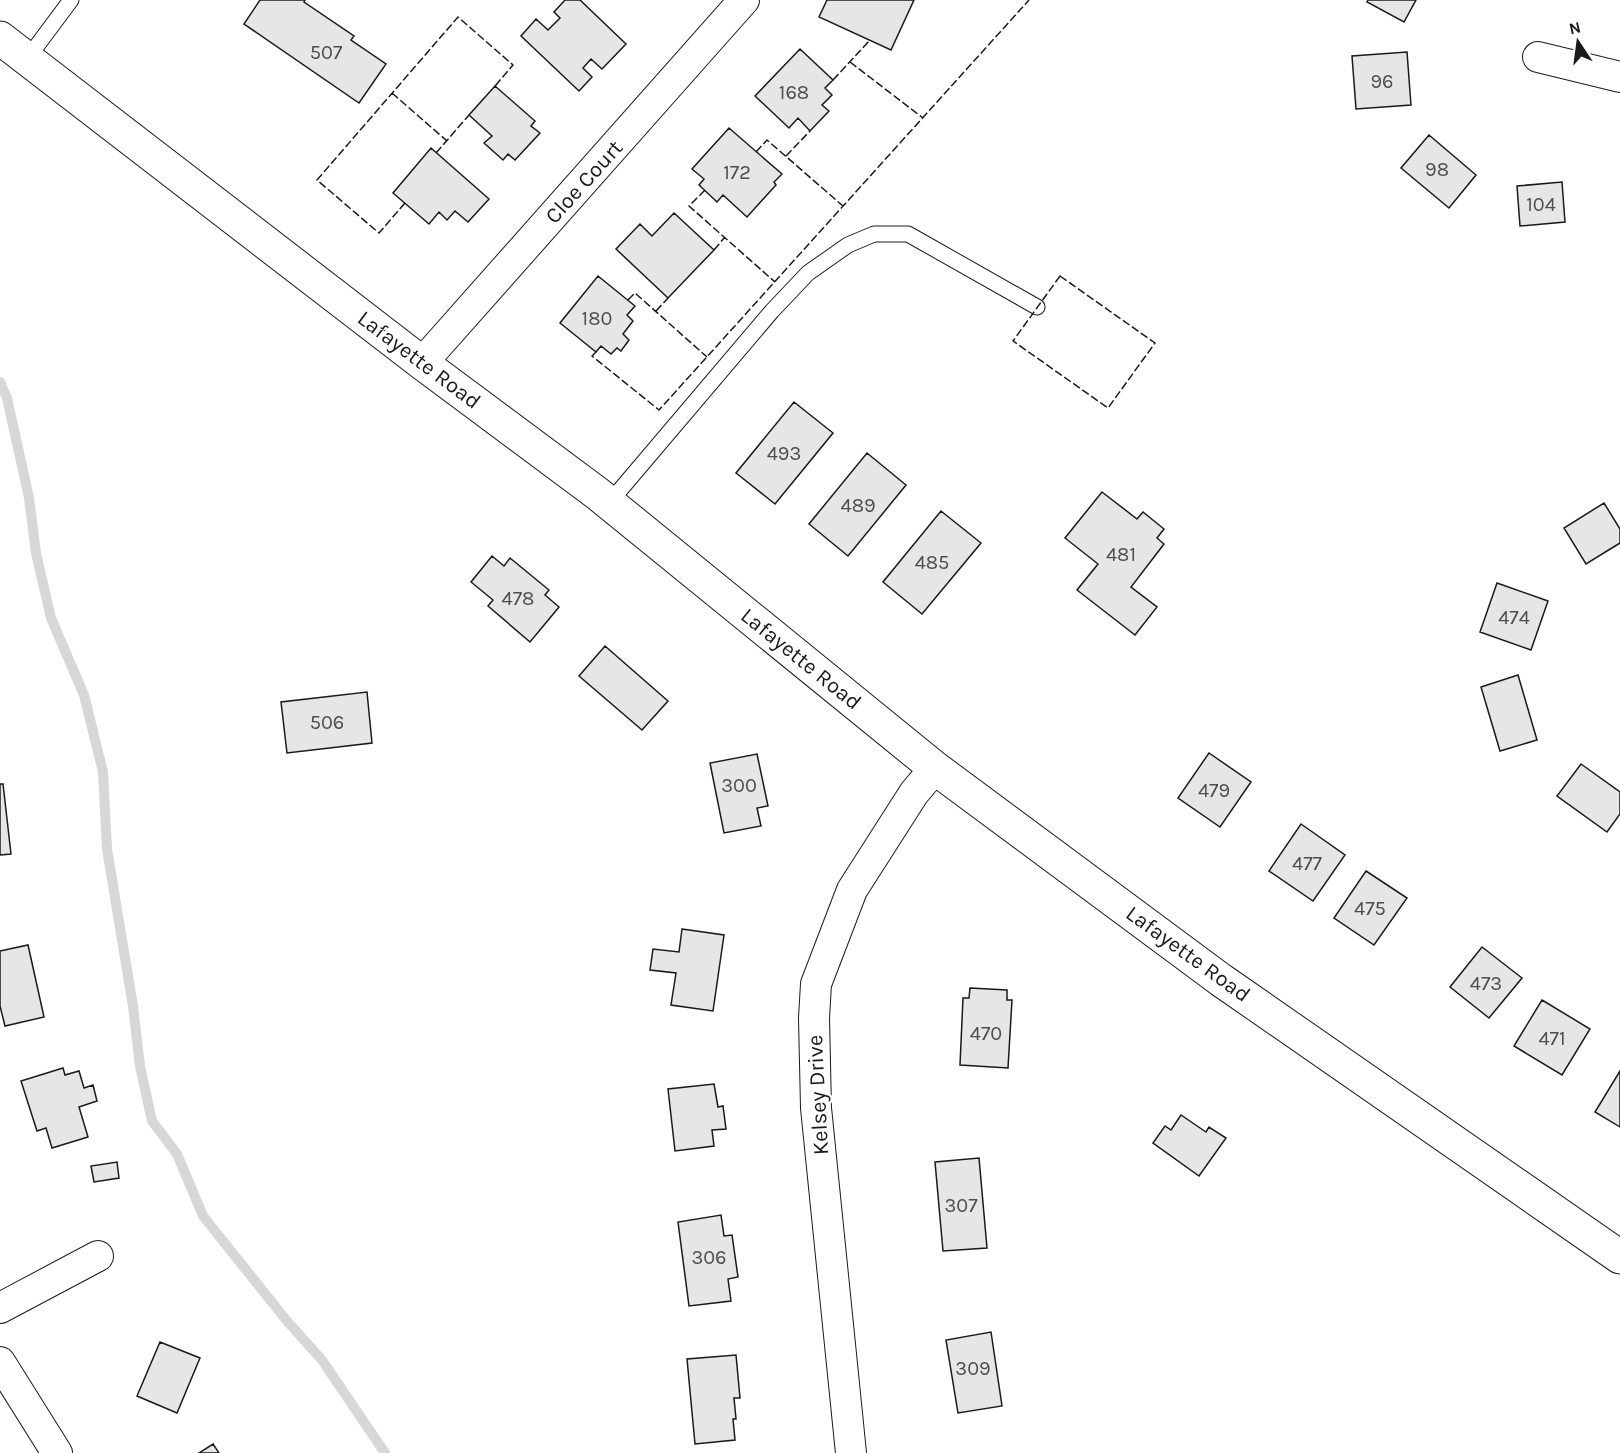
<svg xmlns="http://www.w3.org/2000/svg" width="1620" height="1453" font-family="Karla,sans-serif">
	<rect width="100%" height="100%" fill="#fff"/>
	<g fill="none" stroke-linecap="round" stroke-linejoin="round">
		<path stroke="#d7d7d7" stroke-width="10" d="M0,382L7,398L29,498L36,553L51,618L84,695L103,772L107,849L133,1006L140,1066L152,1121L177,1154L203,1216L287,1321L322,1360L385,1453"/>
	</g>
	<path fill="#e6e6e6" stroke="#1a1a1a" stroke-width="1.5" d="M260,0H305L304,2L354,36L351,40L386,64L359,103L244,24Z
		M565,0H580L626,44L602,69L591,59L583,68L592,77L579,91L521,36L536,19L548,30L560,18L554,12Z
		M827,0H914L891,50L819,17Z
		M1368,0H1416L1404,22L1367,2Z
		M800,49L833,80L825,88L832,95L822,105L829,111L810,131L798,118L789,128L755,96Z
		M1407,52L1411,105L1356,109L1352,56Z
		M495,86L535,121L531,126L540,133L515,160L508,154L503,160L484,143L492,136L469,115Z
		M729,128L782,174L774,182L776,185L747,217L723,195L717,202L699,185L704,179L692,169Z
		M1429,135L1476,175L1449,208L1401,168Z
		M431,148L489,199L468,222L455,211L447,220L439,212L429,224L393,193Z
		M1562,182L1565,222L1520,226L1517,186Z
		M674,213L714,250L668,298L616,249L640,224L652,236Z
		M598,276L635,306L627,315L633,321L623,334L629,340L621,351L617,348L611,354L601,346L596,352L560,323Z
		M794,402L833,433L775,504L736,473Z
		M867,453L906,485L848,556L809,524Z
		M1102,492L1137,519L1143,512L1164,529L1157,538L1164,544L1131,587L1157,607L1135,635L1077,590L1098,564L1065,538Z
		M1604,503L1620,529V543L1586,564L1564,528Z
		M941,511L981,543L922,614L883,582Z
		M492,556L504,566L510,558L549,590L545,595L559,607L530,642L488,606L493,600L471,582Z
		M1497,583L1548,601L1531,650L1480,632Z
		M605,646L668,701L642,730L579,676Z
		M1518,675L1537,740L1500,751L1481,687Z
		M367,692L372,743L287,753L281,702Z
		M1209,753L1251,782L1220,827L1178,798Z
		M757,754L768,806L757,808L761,826L724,833L710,763Z
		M1581,764L1620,792V814L1607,832L1557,796Z
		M0,784H3L11,854L0,855Z
		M1301,824L1345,855L1313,901L1269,871Z
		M1366,871L1407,898L1374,945L1334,918Z
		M682,929L724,935L713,1011L671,1005L676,973L650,970L653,949L679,952Z
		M28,945L44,1017L5,1026L0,1006V951Z
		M1482,947L1522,978L1489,1018L1450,987Z
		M970,988L1007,990V1000H1012L1008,1068L960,1065L963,998H969Z
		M1542,1000L1590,1029L1562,1075L1514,1046Z
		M63,1068L65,1075L79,1071L84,1088L93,1085L97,1101L79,1107L88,1137L52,1148L46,1128L37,1131L21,1081Z
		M1620,1071V1127L1595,1112Z
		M714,1084L718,1107L723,1106L726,1129L712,1130L714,1146L675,1151L668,1089Z
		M1181,1115L1206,1132L1209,1127L1226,1138L1199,1176L1153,1143L1165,1126L1171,1130Z
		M979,1158L987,1248L943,1251L935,1162Z
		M117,1162L119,1178L94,1182L91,1166Z
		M721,1215L724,1236L732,1235L738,1277L728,1279L731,1301L689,1306L678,1222Z
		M991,1332L1002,1406L958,1413L946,1340Z
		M160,1342L200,1358L177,1413L137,1396Z
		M736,1355L740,1398H734L736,1419H733L735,1440L695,1444L687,1359Z
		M213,1444L219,1453H199Z"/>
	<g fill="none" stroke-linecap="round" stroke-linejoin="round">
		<g stroke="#1a1a1a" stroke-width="17">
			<path id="lane" d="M27,59L71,0
				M609,503L772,311L808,273L848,245L874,234H908L1037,307"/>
		</g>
		<g stroke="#1a1a1a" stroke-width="32">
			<path id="street" d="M1538,57L1620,77
				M422,363L744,0
				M0,1308L98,1256
				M0,1362L57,1453
				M851,1453L816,1108L814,1018L816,984L852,890L914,793L935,768"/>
		</g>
		<g stroke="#1a1a1a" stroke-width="35">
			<path id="secondary" d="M0,38L422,363L598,494L935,768L1221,980L1620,1257"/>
		</g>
		<use href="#lane" stroke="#fff" stroke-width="15"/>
		<use href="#street" stroke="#fff" stroke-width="30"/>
		<use href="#secondary" stroke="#fff" stroke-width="33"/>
		<path stroke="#1a1a1a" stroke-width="1.5" stroke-dasharray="8 3" stroke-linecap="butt" d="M850,62L923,118
			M833,80L870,40
			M392,93L447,141
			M756,152L767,140L843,206
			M436,153L469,115
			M786,156L810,131
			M705,190L689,206L775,282
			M405,203L379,233L317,180L458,17L513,65L495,86
			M714,250L725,237
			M1060,276L1155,343L1108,408L1013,341Z
			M628,300L635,293L707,357
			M656,311L668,298
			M596,352L592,356L659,410L1029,0"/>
	</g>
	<g text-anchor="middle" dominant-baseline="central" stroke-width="4.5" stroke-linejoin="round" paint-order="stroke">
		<g font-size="20" fill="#4d4d4d">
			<text x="326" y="52">507</text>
			<text x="1382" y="81">96</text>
			<text x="794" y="92">168</text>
			<text x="1437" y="169">98</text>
			<text x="737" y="172">172</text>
			<text x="1541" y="204">104</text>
			<text x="597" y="318">180</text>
			<text x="784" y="453">493</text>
			<text x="858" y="505">489</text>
			<text x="1121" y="554">481</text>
			<text x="932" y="562">485</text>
			<text x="518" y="598">478</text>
			<text x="1514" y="617">474</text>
			<text x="327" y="722">506</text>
			<text x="739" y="785">300</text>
			<text x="1214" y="790">479</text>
			<text x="1307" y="863">477</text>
			<text x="1370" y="908">475</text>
			<text x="1486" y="983">473</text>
			<text x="986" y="1033">470</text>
			<text x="1552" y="1038">471</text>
			<text x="961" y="1205">307</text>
			<text x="709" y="1257">306</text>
			<text x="973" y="1368">309</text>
		</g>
		<g font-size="22" fill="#1a1a1a" stroke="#fff">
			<text transform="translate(584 182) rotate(-48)">Cloe Court</text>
			<text transform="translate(419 360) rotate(37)">Lafayette Road</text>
			<text transform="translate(801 659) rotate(39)">Lafayette Road</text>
			<text transform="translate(1188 954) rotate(36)">Lafayette Road</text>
			<text transform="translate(818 1095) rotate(-93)">Kelsey Drive</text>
		</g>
	</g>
	<g transform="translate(1578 42) rotate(347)" stroke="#ffffff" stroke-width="4.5" paint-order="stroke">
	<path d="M0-4.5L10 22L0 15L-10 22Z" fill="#1a1a1a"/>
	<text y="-9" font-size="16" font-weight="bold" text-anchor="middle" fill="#1a1a1a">N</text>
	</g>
</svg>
